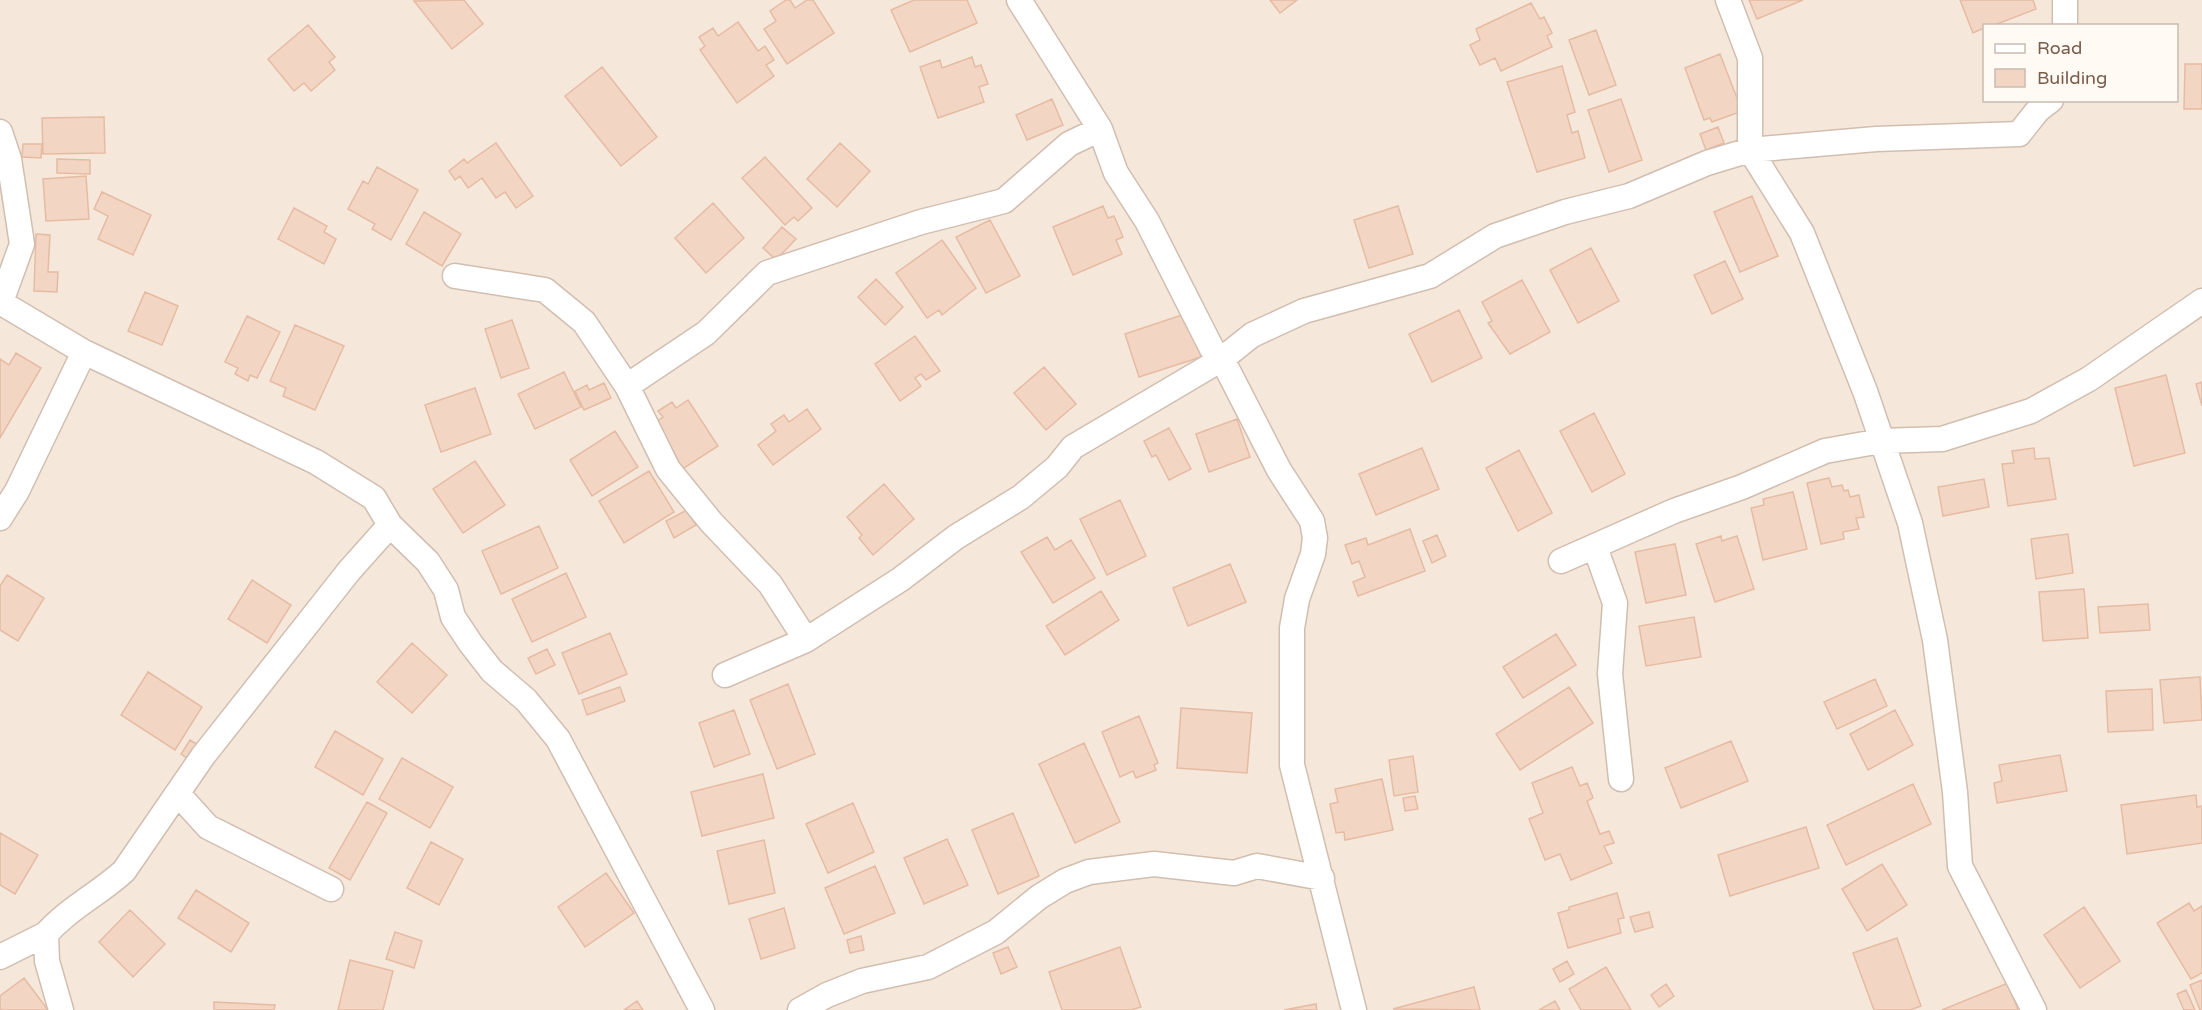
<svg xmlns="http://www.w3.org/2000/svg" width="2202" height="1010" font-family="'Varela Round',sans-serif">
	<rect width="100%" height="100%" fill="#fdf6ec"/>
	<path fill="#f5e8da" fill-rule="evenodd" d="M0,0H2202V1010H0ZM1984,26H2176V100H1984Z"/>
	<path fill="#f3d5c3" stroke="#e6bba3" stroke-width="1.5" d="M464,0L483,24L452,49L414,1Z
		M786,0H790L795,8L807,0H813L834,33L787,64L764,29L776,21L770,11Z
		M914,0H967L977,23L910,52L891,10Z
		M1270,0H1297L1280,13Z
		M1749,0H1803L1757,19Z
		M1960,0H2033L2036,9L1992,26H1984V28L1973,33Z
		M1531,3L1540,19L1544,17L1552,33L1547,36L1552,47L1501,71L1495,58L1480,65L1470,45L1480,40L1476,29Z
		M738,22L758,51L765,46L774,60L766,65L774,76L737,103L700,50L705,46L699,37L713,28L718,36Z
		M308,25L335,57L329,62L335,70L311,91L304,83L294,91L268,59Z
		M1596,30L1616,85L1589,95L1569,40Z
		M1720,54L1742,111L1712,122L1710,118L1704,120L1685,68Z
		M972,57L975,67L981,65L988,84L979,87L984,102L938,118L920,67L940,60L942,68Z
		M2185,64H2202V109H2184Z
		M1562,66L1575,112L1567,115L1572,133L1578,131L1585,158L1537,172L1507,82Z
		M602,67L657,137L621,166L565,96Z
		M1052,99L1063,125L1027,140L1016,115Z
		M1621,99L1642,160L1609,172L1588,110Z
		M104,117L105,153L43,154L42,118Z
		M1718,127L1724,143L1706,150L1700,134Z
		M496,143L533,196L516,208L505,192L496,198L482,178L468,188L460,176L455,180L449,171L464,159L467,163Z
		M840,143L870,171L837,207L807,179Z
		M23,144H42L41,158L22,157Z
		M765,157L812,208L798,221L794,217L785,225L742,178Z
		M57,159L90,160V174L57,173Z
		M377,167L418,190L391,240L372,229L375,224L348,209L363,181L368,184Z
		M86,176L89,219L46,221L43,179Z
		M102,192L151,215L133,255L98,239L108,216L94,209Z
		M1752,196L1778,256L1740,272L1714,212Z
		M713,203L744,238L706,273L675,238Z
		M1103,206L1108,218L1114,216L1123,237L1116,240L1122,254L1073,275L1053,227Z
		M1398,206L1413,254L1369,268L1354,220Z
		M294,208L327,226L324,232L336,239L324,264L278,239Z
		M424,212L461,234L442,266L406,244Z
		M990,220L1020,276L986,293L956,237Z
		M782,227L796,239L776,260L763,248Z
		M36,234L50,235L48,272H58L57,292L34,291Z
		M942,240L976,288L942,315L939,310L927,318L896,273Z
		M1591,248L1619,301L1578,323L1550,270Z
		M1725,261L1743,299L1712,314L1694,275Z
		M876,279L903,307L885,325L858,297Z
		M1522,280L1550,332L1510,354L1488,323L1492,321L1482,302Z
		M145,292L178,306L162,345L128,331Z
		M1459,310L1482,358L1432,382L1409,334Z
		M1188,313L1201,357L1139,377L1125,334Z
		M247,316L280,332L257,378L250,375L248,381L235,374L238,368L225,362Z
		M512,320L529,368L501,378L485,329Z
		M295,325L344,346L315,410L283,396L286,388L270,381Z
		M915,336L940,371L926,380L921,374L915,378L921,386L900,401L875,364Z
		M16,353L41,368L0,438V359L9,365Z
		M1044,367L1076,404L1046,430L1014,393Z
		M564,372L581,407L535,429L518,394Z
		M2166,375L2185,453L2134,466L2115,388Z
		M2202,382V406L2196,384Z
		M604,383L611,398L584,410L575,391L587,385L589,390Z
		M475,388L491,434L441,452L425,405Z
		M688,400L718,446L681,470L652,425L663,417L658,411L672,402L676,408Z
		M807,409L821,429L773,465L758,445L776,431L771,424L784,415L789,422Z
		M1594,413L1625,474L1592,492L1560,431Z
		M1237,419L1250,457L1209,472L1196,434Z
		M1169,428L1191,469L1169,480L1156,455L1152,457L1144,441Z
		M615,431L638,467L592,496L570,460Z
		M1422,448L1439,489L1376,515L1359,474Z
		M2034,448L2035,459L2049,458L2056,499L2008,506L2002,464L2014,463L2012,451Z
		M1519,450L1552,513L1518,531L1486,468Z
		M475,461L505,505L463,533L433,489Z
		M649,471L674,512L624,543L599,501Z
		M1829,478L1832,487L1842,485L1844,491L1848,490L1850,497L1859,495L1864,517L1856,518L1859,529L1843,532L1844,539L1821,544L1807,483Z
		M1984,479L1989,507L1943,516L1938,487Z
		M884,484L914,519L873,555L859,538L862,535L847,517Z
		M1793,492L1807,549L1763,560L1751,508L1764,505L1763,499Z
		M1120,500L1146,556L1107,575L1080,519Z
		M687,510L696,525L674,538L666,521Z
		M539,526L558,568L501,594L482,551Z
		M1410,529L1425,571L1358,596L1353,582L1365,577L1359,561L1352,564L1345,545L1366,538L1368,545Z
		M2068,534L2073,573L2036,579L2031,539Z
		M1437,535L1446,556L1432,563L1423,541Z
		M1721,536L1722,541L1737,536L1754,589L1715,602L1696,544Z
		M1047,537L1055,550L1071,540L1095,578L1053,603L1021,552Z
		M1675,544L1686,595L1646,603L1635,552Z
		M1230,564L1246,602L1188,626L1173,588Z
		M566,573L586,617L532,642L512,599Z
		M7,575L44,598L18,641L0,630V586Z
		M252,580L291,605L267,643L228,619Z
		M2084,589L2088,638L2043,641L2039,592Z
		M1101,591L1119,620L1065,655L1046,626Z
		M2148,604L2150,630L2100,633L2098,607Z
		M1694,617L1701,657L1646,666L1639,626Z
		M610,633L627,674L579,694L562,653Z
		M1556,634L1576,665L1523,698L1503,667Z
		M412,643L447,675L412,713L377,682Z
		M547,649L555,665L536,674L528,658Z
		M148,672L202,707L175,750L121,715Z
		M2200,677L2202,720L2164,723L2160,680Z
		M1875,679L1887,706L1837,729L1824,702Z
		M788,684L815,754L777,769L750,700Z
		M620,687L625,701L587,715L582,700Z
		M1569,687L1593,723L1520,770L1496,734Z
		M2152,689L2153,730L2108,732L2106,691Z
		M1181,708L1252,713L1247,773L1177,768Z
		M734,710L750,754L714,767L699,723Z
		M1895,710L1913,745L1868,770L1850,734Z
		M1139,716L1158,763L1154,765L1156,770L1136,778L1133,771L1120,777L1102,732Z
		M335,731L383,759L363,795L315,767Z
		M190,740L201,747L191,761L181,754Z
		M1731,741L1748,781L1681,808L1665,768Z
		M1084,743L1120,822L1075,843L1039,764Z
		M2060,755L2067,791L1997,803L1994,783L2002,781L1999,765Z
		M1413,756L1418,792L1394,796L1389,760Z
		M402,758L453,787L430,828L379,799Z
		M1572,767L1580,786L1587,783L1593,798L1587,801L1600,834L1609,831L1614,843L1604,846L1612,863L1571,880L1560,854L1545,860L1529,819L1543,813L1532,783Z
		M763,774L774,818L702,836L691,792Z
		M1382,779L1393,830L1345,840L1344,832L1336,833L1330,804L1338,802L1335,789Z
		M1913,784L1931,824L1846,865L1827,825Z
		M2196,795L2197,807L2202,806V843L2127,854L2121,805Z
		M1415,796L1418,809L1405,811L1403,798Z
		M367,802L387,813L350,880L329,868Z
		M853,803L874,852L828,873L806,824Z
		M1013,813L1039,876L998,894L972,830Z
		M1806,827L1819,868L1730,896L1718,855Z
		M0,833L38,855L15,894L0,885Z
		M947,839L968,885L924,904L904,858Z
		M764,840L775,893L729,904L717,851Z
		M431,842L463,859L439,905L407,888Z
		M1882,864L1907,905L1867,931L1842,889Z
		M875,866L895,913L844,934L825,888Z
		M606,873L634,913L585,947L558,907Z
		M196,890L249,923L231,952L178,918Z
		M1617,893L1624,918L1618,919L1621,933L1568,948L1558,913L1569,910V907Z
		M2189,903L2194,911L2202,906V973L2191,979L2157,923Z
		M2084,907L2120,961L2080,988L2044,935Z
		M784,908L795,948L761,959L749,919Z
		M130,910L165,944L133,977L99,942Z
		M1649,912L1653,927L1635,932L1630,917Z
		M395,932L422,941L414,968L386,959Z
		M861,936L864,950L850,953L847,940Z
		M1897,938L1921,1006L1910,1010H1874L1853,953Z
		M1008,947L1017,967L1001,974L993,953Z
		M1120,947L1141,1007L1131,1010H1062L1049,972Z
		M350,960L393,971L383,1010H338Z
		M1567,961L1574,974L1560,982L1553,969Z
		M1606,967L1631,1010H1581L1569,989Z
		M24,978L48,1010H0V996Z
		M2202,980V1010H2200L2190,985Z
		M2008,983L2018,1010H1942Z
		M1666,984L1674,996L1659,1007L1651,995Z
		M1474,987L1480,1010L1393,1009Z
		M2186,990L2195,1010H2184L2177,994Z
		M637,1001L643,1010H624Z
		M1555,1001L1560,1010H1539Z
		M214,1002L275,1005L274,1010H214Z
		M1316,1004L1317,1010H1284Z"/>
	<g fill="none" stroke-linecap="round" stroke-linejoin="round">
		<g stroke="#d1beb0" stroke-width="27">
			<path id="minor" d="M1019,0L1100,129L1116,173L1147,221L1212,349L1222,359L1279,470L1312,521L1315,538L1313,554L1297,599L1292,628V765L1354,1010
				M1728,0L1750,58V150L1802,233L1865,391L1910,523L1935,640L1955,792L1960,866L2034,1010
				M2065,26V0
				M0,132L9,159L22,244L1,302
				M455,276L545,290L584,322L627,386L668,469L711,522L770,584L806,640
				M0,302L84,352L316,462L374,498L390,525L428,562L446,590L453,617L471,644L492,671L526,700L558,739L702,1010
				M627,386L706,333L767,273L921,222L1004,201L1069,144L1100,129
				M0,518L17,491L84,352
				M1595,547L1615,603L1610,674L1621,779
				M1561,561L1674,511L1742,487L1825,451L1881,441L1942,439L2031,411L2089,379L2202,301
				M725,675L806,640L901,579L956,537L1021,497L1057,467L1073,447L1222,359L1252,335L1304,311L1430,276L1495,236L1565,212L1629,196L1707,163L1750,150L1876,139L2019,134L2038,110L2051,100
				M178,794L208,827L331,889
				M0,957L46,934
				M61,1010L47,961L46,934C69,908 99,894 124,871L203,756L349,571L390,525
				M800,1010L827,995L862,981L928,967L996,932L1039,897L1065,881L1089,872L1154,864L1234,873L1257,866L1322,878"/>
		</g>
		<use href="#minor" stroke="#fff" stroke-width="24"/>
	</g>
	<rect x="1983" y="24" width="195" height="78" fill="#fffaf3" stroke="#cabbb1" stroke-width="1.5"/>
	<rect x="1995" y="44" width="30" height="9" fill="#ffffff" stroke="#cabbb1" stroke-width="1.5"/>
	<text x="2037" y="54" font-size="18" fill="#7a5c4d">Road</text>
	<rect x="1995" y="69" width="30" height="18" fill="#f3d5c3" stroke="#cabbb1" stroke-width="1.5"/>
	<text x="2037" y="84" font-size="18" fill="#7a5c4d">Building</text>
</svg>
